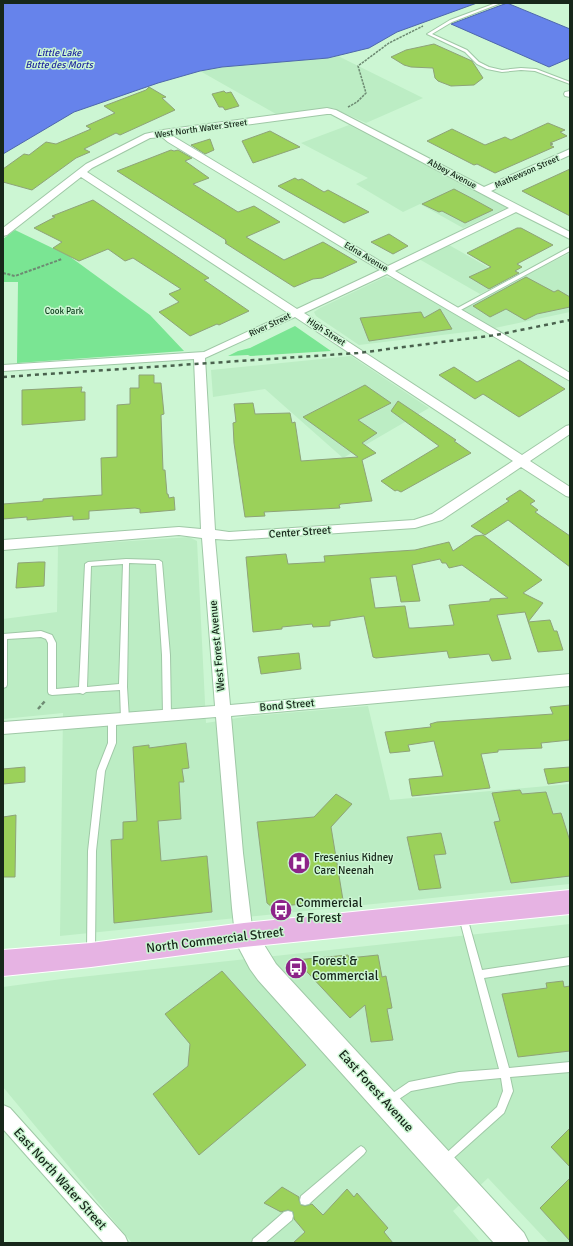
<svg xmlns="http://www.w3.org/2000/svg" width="573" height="1246" font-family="Signika,sans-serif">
	<rect width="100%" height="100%" fill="#ccf6d3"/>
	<path fill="#bcedc4" d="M338,56L423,98L366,123L333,108L276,114L200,71L222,67L328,58Z
		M349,125L504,206L506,208L463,228L420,204L403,212L356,184L368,178L301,143Z
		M449,245L509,279L480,294L419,259Z
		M570,253V312L495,328L461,308Z
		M385,277L395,279L483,330L359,345L316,316L314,312L320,308Z
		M351,356L429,408L343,458L265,389L213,397L211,370Z
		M189,537L197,541L206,723L250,716L368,706L390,800L570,784V884L60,936L63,713L3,719V619L57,612L58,546Z
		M570,924V1243H549L488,1178L453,1211L481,1243H132L3,1087V987L62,979Z"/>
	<path fill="#7ae593" d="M15,230L69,256L150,315L184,351L17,363L18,282H3V239Z
		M295,326L331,351L250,356L248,355L228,356L238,351L250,348Z"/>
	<path fill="#6683eb" stroke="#4e67ac" d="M3,3H477L397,32L369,48L328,58L222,67L200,71L158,83L74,112L3,154Z
		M507,3L570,29V58L549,67L451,24Z"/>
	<path fill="#9bd15a" stroke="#8ea379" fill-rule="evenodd" d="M434,44L472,61L483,78L474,85L451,86L438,81L435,78L433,68L411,67L404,65L391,57L406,50Z
		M149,87L166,97L162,98L175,110L120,135L116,133L84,149L90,152L76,158L32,190L3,182V169L24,154L29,155L46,142L56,144L91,129L86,126L115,113L104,106L146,90Z
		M224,91L226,93L231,92L239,106L225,110L223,107H219L212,94Z
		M548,123L565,130L560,132L567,136L550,143L553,144L550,145L554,147L495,173L477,164L474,165L427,141L452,129L485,145L505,137L511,140Z
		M270,131L300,147L253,163L242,141Z
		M210,139L214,150L205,154L191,145Z
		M171,150L174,151L178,150L192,158L185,161L209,178L193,184L238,212L254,206L280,222L246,237L284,260L323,242L357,262L322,278L313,279L294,287L225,243L227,242L225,241L226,240L117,171Z
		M570,169V216L522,191Z
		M295,178L298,180L302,179L324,192L328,190L369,212L344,223L278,186Z
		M454,189L473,199L493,210L465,223L442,211L439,212L422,204Z
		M93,200L209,278L204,280L249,311L219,325L217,324L190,336L159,312L179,302L169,294L181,289L133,258L125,261L108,249L79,261L53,248L62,242L34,228L55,217L52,216Z
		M517,228H521L553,245L517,264L522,267L515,271L519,273L489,289L469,277L491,267L467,253Z
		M389,234L408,246L393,254L371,242Z
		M526,277L554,292L558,290L570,297V307L537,314L525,320L506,309L490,317L473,306Z
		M440,309L452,329L369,341L360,318L421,312L424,318Z
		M519,360L565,389L519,417L483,394L475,399L439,375L454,367L477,382Z
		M139,375H154V383H161L164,414L161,415L163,470H165L167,494H168L169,498L174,497L175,510L140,513V509L135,508L89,511V519L73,520V516L27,520V517L3,519V504L43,501V499L102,495L101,458L117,457V405L130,404V388H139Z
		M365,385L391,403L358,420L377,433L362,443L376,453L362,460L372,501L341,504L339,505L340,508L264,512L265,516L245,517L234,443L233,423L236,422L234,404L253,403L255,414L290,413L292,423L295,422L301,461L358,457L303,417Z
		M82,387L81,392H85V420L22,425V390Z
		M398,401L456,440L454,441L471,453L401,492L397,490L395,491L381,481L439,446L391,411Z
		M520,490L535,501L530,504L538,510L535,512L570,536V567L508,520L485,535L471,526L509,501L506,499Z
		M483,535L542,580L523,593L543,603L528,622L550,620L554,631H557L563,650L538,652L525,612L497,615L511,659L492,661L489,654L449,658L447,651L376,658L373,657L364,616L330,621V626L313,627L312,624L282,627V629L253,632L246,557L286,554L288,564L325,562L324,556L415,550L449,542L453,551L475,536ZM440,559L442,563H446L449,568L462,565L508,598L490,599V601L449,605L454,625L413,628H409L405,606L375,608L370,578L396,576L401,602L420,601L412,565Z
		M39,562H45L44,586L16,588L18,563Z
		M299,653L301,669L261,674L258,657Z
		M570,705V740L541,743L542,748L498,750V752L481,754L490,788L412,796L409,779L443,776L434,741L408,745L410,751L390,753L385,732L431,727L430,724L437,722L553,714L550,707Z
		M186,743L189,768L182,769L184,782H179L181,819L158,821L161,861L207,856L212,912L114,923L111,840L123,839V822L137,821L133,747L149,745V748Z
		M25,767V782L3,784V769Z
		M570,767V781L548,784L544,769Z
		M520,790L522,794L546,792L553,814L561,813L570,841V876L511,883L494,822L500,821L492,793Z
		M336,794L352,804L331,827L343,900L272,907L267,903L257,822L314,817Z
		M16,815L15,877H3V817Z
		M441,833L446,854L434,855L441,888L419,890L407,837Z
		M348,955L349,958L378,955L382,977L386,976L392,1008L387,1009L393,1040L371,1042L365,1005L350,1018L296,960Z
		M222,971L306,1065L199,1155L153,1094L188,1066L190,1044L165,1014Z
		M563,981L564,987L570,986V1051L518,1057L502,994L547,988L546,983Z
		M570,1128V1167L551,1147Z
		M570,1178V1241L540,1208Z
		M282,1187L299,1197V1200L301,1205L305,1206L312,1204L323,1215L347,1189L354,1197L357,1193L388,1228L384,1232L393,1243H293L305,1232L294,1219L293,1212L288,1210L281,1212L264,1203Z"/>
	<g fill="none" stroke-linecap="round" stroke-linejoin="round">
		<g stroke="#9fc8a6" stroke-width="2">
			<path id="lane" d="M496,3H501L452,22L432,34L467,50L479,62L489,67L502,70L521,68L536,69L570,82V84L535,71L521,70L502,72L487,69L477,64L465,52L427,34L450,20Z
				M570,247V251L457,312L455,313L452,311Z
				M126,559L159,560L162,562L170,655L171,716L170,718H164L163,716L162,655L156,564L129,563L127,687L129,719L128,721H122L121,719L120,690L86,692L83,694L80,693L52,695L49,694L48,692V643L46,639L41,637L7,639V685L6,687L3,688V634L41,631L52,635L56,643V689L79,687L85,564L88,562ZM123,564L119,684L87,687L91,566Z
				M112,717L115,718L116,720V743L105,771L96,851L95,951L94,954L91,955L88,954L87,951L88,851L97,771L108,743V720L109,718Z
				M463,913L466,914L467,917L482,970L570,957V965L484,978L509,1068L570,1062V1072L510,1077L513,1091L504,1113L448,1163L445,1165L442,1163L440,1160L442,1157L497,1107L503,1091L501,1078L459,1082L411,1091L390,1105L387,1103L385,1100L387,1097L409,1082L459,1072L499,1069L459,917L460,914Z
				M361,1146L364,1148L366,1151L364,1154L309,1204L305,1205L301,1204L300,1200L301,1196L358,1148Z
				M288,1211L292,1212L293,1216L292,1220L265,1243H252L253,1239L284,1212Z"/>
		</g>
		<g stroke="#9fc8a6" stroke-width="2">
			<path id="street" d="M570,91V97L565,96L564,94L565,92Z
				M327,108L336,110L484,187L570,149V155L491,191L570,232V239L516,212L395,271L570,373V381L387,274L304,313L522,455L566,426L570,425V434L530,461L570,487V497L566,496L521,467L442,520L415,528L229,540L215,539L230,705L570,674V686L231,716L243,853L253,935L250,940L244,943L238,940L235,935L232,908L216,717L3,734V722L215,706L202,538L179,535L3,550V540L179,527L201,529L194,359L3,371V365L204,352L288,313L81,177L7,235L3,236V228L86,164L145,134L163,130ZM327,114H331L509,208L388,266L171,135ZM162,137L168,142L380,270L297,309L87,172L92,168L150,138ZM295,317L513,461L432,514L414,520L229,532L215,530L205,358Z
				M3,1105L10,1108L125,1236L128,1243H104L3,1129Z"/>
		</g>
		<g stroke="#9fc8a6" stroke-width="2">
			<path id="secondary" d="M244,924L253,927L276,964L524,1233L529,1243H494L258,980L250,969L232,935L235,927Z"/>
		</g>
		<g stroke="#fff" stroke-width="2">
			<path id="primary" d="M570,890V914L244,947L91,967L3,976V950L91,943L244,923Z"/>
		</g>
		<path stroke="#6d8a72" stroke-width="1.5" stroke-dasharray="2.5 1" stroke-linecap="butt" d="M348,107L357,102L366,93L358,66L389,43L423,26"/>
		<path stroke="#6d8a72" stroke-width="2" stroke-dasharray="3 1.5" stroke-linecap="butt" d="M3,273L15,276L62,259"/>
		<path stroke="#6d8a72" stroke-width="2.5" stroke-dasharray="4 2" stroke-linecap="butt" d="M38,709L45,701"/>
		<use href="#lane" fill="#fff" fill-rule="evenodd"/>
		<use href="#street" fill="#fff" fill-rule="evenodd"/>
		<use href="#secondary" fill="#fff" fill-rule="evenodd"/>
		<use href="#primary" fill="#e6b3e3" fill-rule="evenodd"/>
		<path stroke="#4a624e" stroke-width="2.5" stroke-dasharray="4 4" stroke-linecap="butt" d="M3,377L358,353L496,335L570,320"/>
	</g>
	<defs>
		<g id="hospital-disc" transform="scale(1.15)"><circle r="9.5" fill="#8d2489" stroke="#ccf6d3"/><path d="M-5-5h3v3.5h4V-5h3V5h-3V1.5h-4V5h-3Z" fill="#fff"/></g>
		<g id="bus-disc" transform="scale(1.15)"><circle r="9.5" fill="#8d2489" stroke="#ccf6d3"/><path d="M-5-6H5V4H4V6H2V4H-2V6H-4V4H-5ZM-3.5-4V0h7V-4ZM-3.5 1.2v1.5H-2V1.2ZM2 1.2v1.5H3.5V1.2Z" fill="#fff"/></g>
	</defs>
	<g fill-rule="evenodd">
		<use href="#hospital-disc" x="299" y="863"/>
		<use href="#bus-disc" x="281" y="910"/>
		<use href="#bus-disc" x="296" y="968"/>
	</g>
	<g text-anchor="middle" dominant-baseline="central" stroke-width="3" stroke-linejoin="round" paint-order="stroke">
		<g font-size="9" fill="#17271a" stroke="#ccf6d3">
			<text transform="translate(201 129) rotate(-8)">West North Water Street</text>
			<text transform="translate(527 172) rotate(-24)">Mathewson Street</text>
			<text transform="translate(452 174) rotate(28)">Abbey Avenue</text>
			<text transform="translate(366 257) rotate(31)">Edna Avenue</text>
			<text transform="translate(270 325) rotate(-25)">River Street</text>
			<text transform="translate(326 332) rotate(33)">High Street</text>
		</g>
		<g font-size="9" fill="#0a3a19" stroke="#ccf6d3">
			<text x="64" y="311">Cook Park</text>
		</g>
		<g font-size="10" font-style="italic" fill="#1d259e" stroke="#ccf6d3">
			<text x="59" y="53">Little Lake<tspan x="59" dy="12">Butte des Morts</tspan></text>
		</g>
		<g font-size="11" fill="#17271a" stroke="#ccf6d3">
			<text transform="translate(300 532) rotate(-4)">Center Street</text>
			<text transform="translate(217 646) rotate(-95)">West Forest Avenue</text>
			<text transform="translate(287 705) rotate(-5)">Bond Street</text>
		</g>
		<g font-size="11" fill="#17271a" stroke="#ccf6d3" text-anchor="start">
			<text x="314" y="857">Fresenius Kidney<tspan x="314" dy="13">Care Neenah</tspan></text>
		</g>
		<g font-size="13" fill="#17271a" stroke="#ccf6d3" text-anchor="start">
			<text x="296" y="903">Commercial<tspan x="296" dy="15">&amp; Forest</tspan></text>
			<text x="312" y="961">Forest &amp;<tspan x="312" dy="15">Commercial</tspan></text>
		</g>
		<g font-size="13" fill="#17271a" stroke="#ccf6d3">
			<text transform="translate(215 940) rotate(-7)">North Commercial Street</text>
			<text transform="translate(376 1091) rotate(48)">East Forest Avenue</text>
			<text transform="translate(60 1179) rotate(48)">East North Water Street</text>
		</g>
	</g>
	<rect width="573" height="1246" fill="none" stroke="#17271a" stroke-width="8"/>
</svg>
